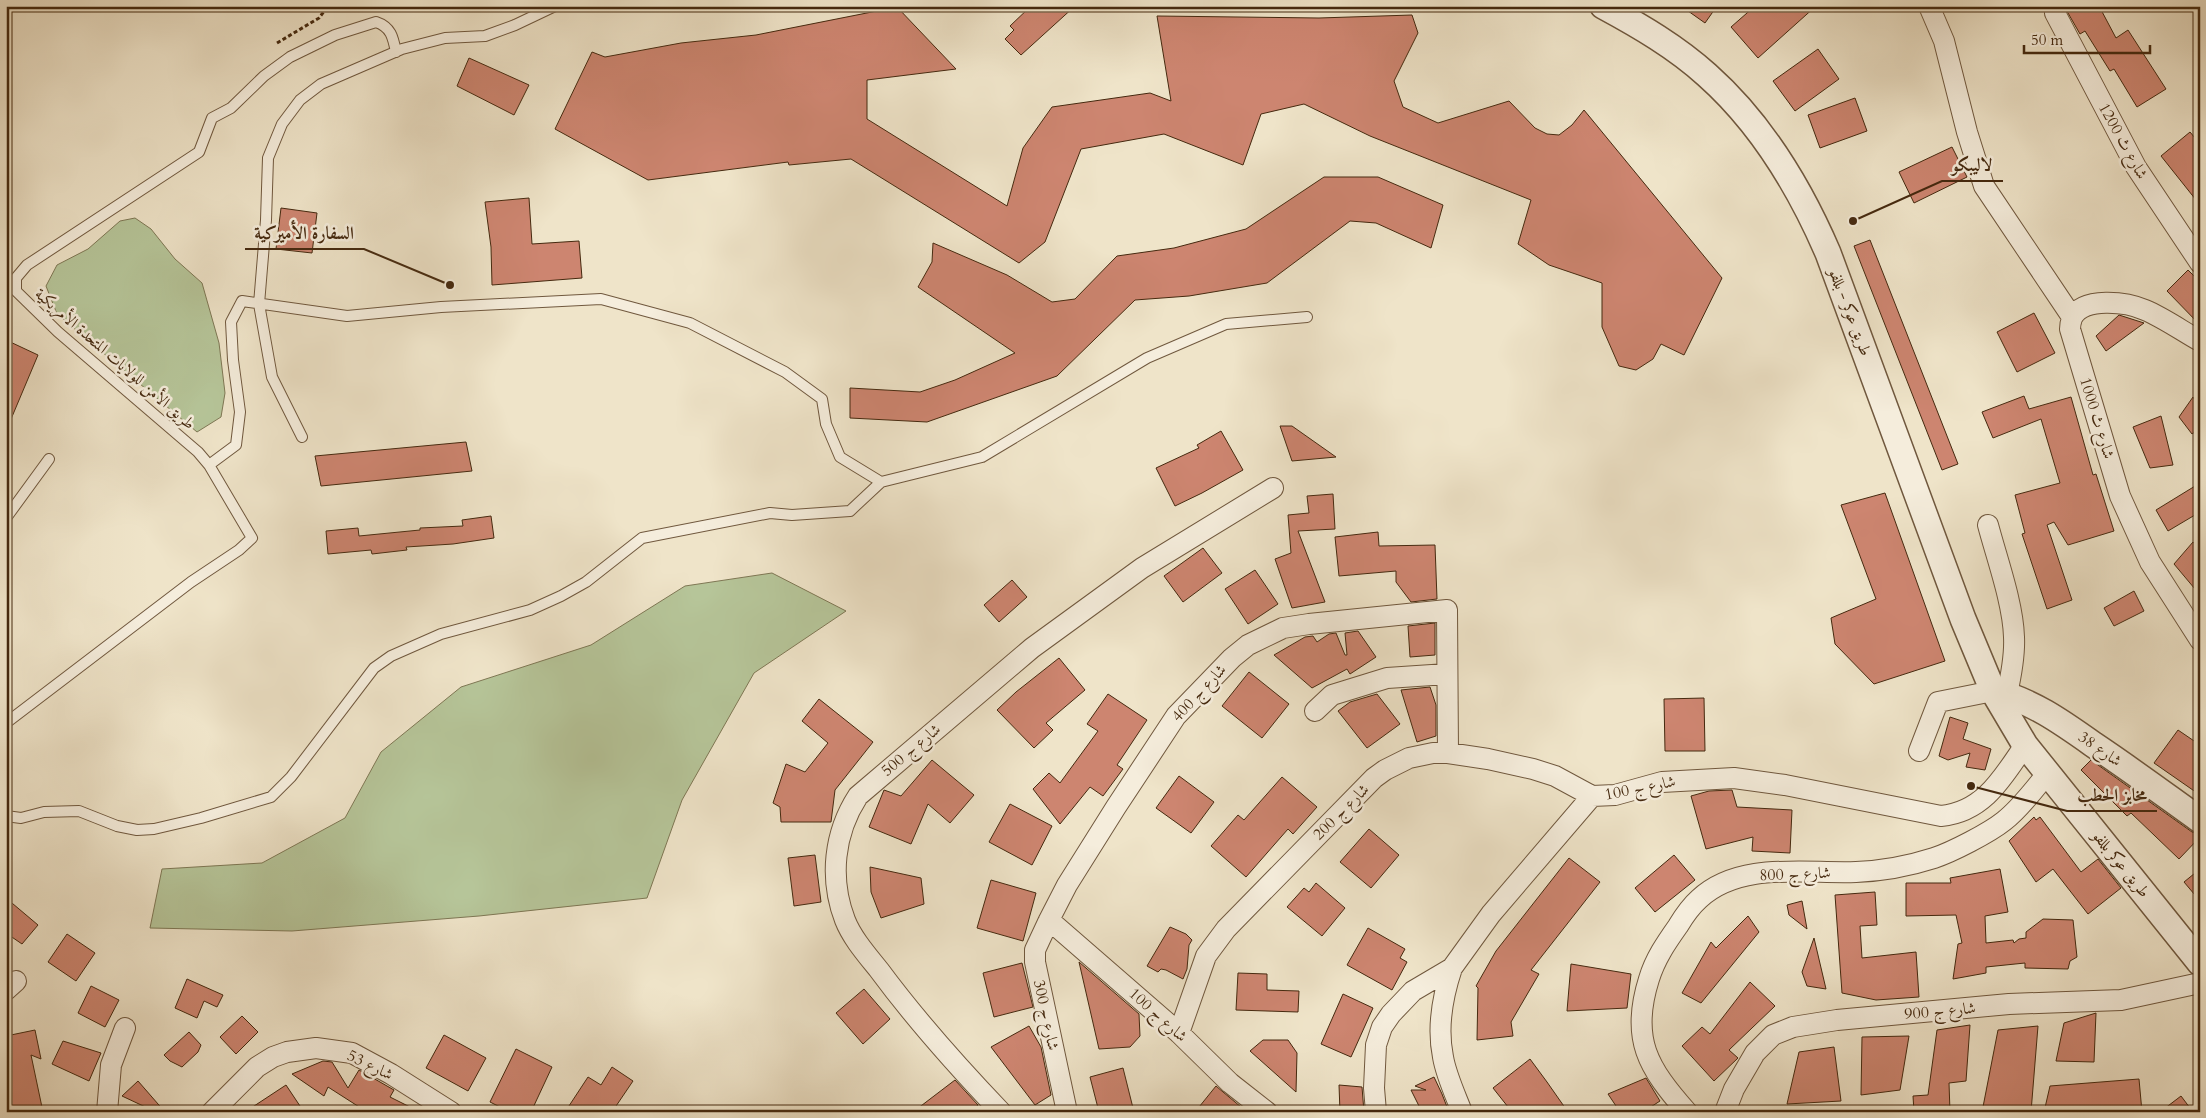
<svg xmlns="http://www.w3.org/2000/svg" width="2206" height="1118" font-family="Cardo,Amiri,serif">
	<rect width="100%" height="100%" fill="#efe4c9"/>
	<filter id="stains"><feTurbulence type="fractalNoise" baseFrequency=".004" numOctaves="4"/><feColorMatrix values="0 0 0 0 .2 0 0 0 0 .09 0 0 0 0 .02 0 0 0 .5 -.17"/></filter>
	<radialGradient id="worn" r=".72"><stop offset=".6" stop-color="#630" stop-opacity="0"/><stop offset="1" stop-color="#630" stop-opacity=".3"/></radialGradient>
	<path fill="#b6c599" stroke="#7e7754" d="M135,218L151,229L175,259L202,283L219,343L225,393L221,417L197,432L57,314L46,286L57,265L88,249L120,221Z
		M772,573L846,611L754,673L682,800L647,898L479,916L292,931L150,928L162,869L262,863L345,818L381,752L461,687L591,645L685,586Z"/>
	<path fill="#cd8570" stroke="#45290f" d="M1031,6H1075L1021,55L1005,39L1014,30L1010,26Z
		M1681,6H1717L1705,23Z
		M1755,6H1816L1758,58L1731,27Z
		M2064,6H2099L2116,38L2128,30L2166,89L2137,107L2114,69L2110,71L2085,31L2080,34Z
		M897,7L956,69L867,80V119L1007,206L1023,148L1052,107L1150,93L1171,101L1157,16L1319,18L1412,15L1418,33L1394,81L1403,107L1438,123L1509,101L1535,128L1547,134L1559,135L1572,125L1584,110L1722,278L1684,355L1661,344L1653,359L1636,370L1619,366L1602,327V283L1549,265L1518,244L1531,200L1370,136L1304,104L1261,114L1243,165L1164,134L1081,149L1045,242L1019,263L851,159L789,165L788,162L648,180L555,129L592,52L605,57L681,43L756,35Z
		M1818,49L1839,79L1795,111L1773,81Z
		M469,58L529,85L514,115L457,86Z
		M1855,98L1867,131L1820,148L1808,115Z
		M2190,132L2200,144V205L2161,156Z
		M1952,147L1967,177L1914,203L1899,172Z
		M1324,177H1378L1443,205L1431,248L1376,223L1350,221L1267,283L1189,296L1135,300L1057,376L927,422L850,418V388L920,392L955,380L1015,353L918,287L932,262L933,243L1007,275L1052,302L1075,299L1117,256L1174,248L1246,229Z
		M529,198L532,244L579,241L582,278L492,285L491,247L485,202Z
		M281,208L317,213L312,253L276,249Z
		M1870,240L1958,464L1942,470L1854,246Z
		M2188,270L2200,282V325L2167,291Z
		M2034,313L2055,353L2017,372L1997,332Z
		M2119,315L2144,323L2106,351L2096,336Z
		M6,340L38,355L6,431Z
		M2024,396L2029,409L2071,397L2093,475L2096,474L2114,531L2068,545L2054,522L2047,525L2072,600L2047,609L2022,534L2025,533L2015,495L2060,483L2041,419L1993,438L1982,412Z
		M2193,397L2200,408V428L2192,434L2179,417Z
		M2161,416L2173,465L2150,468L2133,427Z
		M1280,426H1292L1336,457L1292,461Z
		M1221,431L1243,470L1202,493L1175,506L1156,468L1199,448L1197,445Z
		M466,442L472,471L321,486L315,456Z
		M2200,483V512L2168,531L2156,510Z
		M1885,493L1945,661L1874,684L1835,644L1831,618L1876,599L1841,505Z
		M1333,494L1335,529L1298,531L1325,602L1292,608L1275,559L1291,553L1288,515L1309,513L1307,496Z
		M491,516L494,538L453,544L406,547L407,550L372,554L371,550L328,554L326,531L358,528L359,536L420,530V528L463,526L462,520Z
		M1378,532L1379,546L1435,545L1437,599L1411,602L1396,582V571L1339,576L1335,537Z
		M2193,542L2200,549V595L2174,564Z
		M1203,548L1222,573L1183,602L1164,576Z
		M1255,570L1278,604L1248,624L1225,589Z
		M1012,580L1027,597L999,622L984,605Z
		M2134,591L2144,611L2114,626L2104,608Z
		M1435,623V655L1410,657L1408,626Z
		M1358,631L1376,657L1350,674L1347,669L1312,688L1274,655L1305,637L1313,636L1317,642L1329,634L1336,633L1345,655H1347L1345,633Z
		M1059,658L1085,690L1046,723L1053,730L1034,748L997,710L1016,692Z
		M1249,672L1289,704L1262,738L1222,706Z
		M1430,687L1436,705V736L1417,742L1401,690Z
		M1108,694L1147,720L1117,765L1123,769L1103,796L1090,787L1060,824L1033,789L1049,773L1060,783L1098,731L1087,724Z
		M1377,694L1400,724L1367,748L1338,711L1350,702Z
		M1704,698L1705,751H1665L1664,699Z
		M819,699L873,742L835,790L831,822H781L780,807L773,803L786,764L805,772L828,743L802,721Z
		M1950,717L1968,723L1963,739L1991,749L1985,770L1966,767L1970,753L1948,760L1939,756Z
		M2178,730L2200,745V795L2154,763Z
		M932,760L974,795L950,823L928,804L911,844L869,827L884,790L901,796Z
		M2091,760L2192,832L2200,834V837L2179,859L2131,813L2127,816L2081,770Z
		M1179,776L1214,802L1191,833L1156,808Z
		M1282,777L1317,807L1293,834L1288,829L1246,877L1211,846L1238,815L1244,820Z
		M1732,790L1737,807L1792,810L1790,853L1752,851L1753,837L1706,849L1691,796L1709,791Z
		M1010,804L1052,826L1032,865L989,842Z
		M2034,817L2036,820L2040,817L2081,872L2098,859L2121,888L2088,914L2053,869L2036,882L2009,841Z
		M1369,829L1399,855L1371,888L1340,862Z
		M815,855L821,902L794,906L788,858Z
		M1674,855L1695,880L1655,912L1635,888Z
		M1569,858L1600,882L1531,970L1539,974L1511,1022L1513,1036L1477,1040L1478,988L1476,986L1496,951Z
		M870,867L921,878L924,904L881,918L871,892Z
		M2000,869L2008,912L1985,916L1986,943L2013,940L2014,943L2019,939L2026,938V932L2043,919L2073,920L2077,957L2070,961L2068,969L2025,968V963L1986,967V973L1953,979L1958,944L1962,943L1956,915L1906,916V883H1951L1950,878Z
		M2200,869V901L2184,882Z
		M991,880L1036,893L1023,941L977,928Z
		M1316,883L1345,908L1322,936L1287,907L1304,888L1309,892Z
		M1875,892L1877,925L1860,926L1862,958L1916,952L1919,997L1876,1000L1842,993L1835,895Z
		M6,898L38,925L22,944L6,933Z
		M1802,901L1807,929L1789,915L1787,905Z
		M1748,916L1759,932L1701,1003L1682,993L1711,942L1716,948Z
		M1170,927L1186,934L1192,940L1189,945L1187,969L1183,979L1166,970L1161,969L1158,972L1147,966Z
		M1368,928L1405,949L1400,958L1407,962L1392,990L1347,965Z
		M67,934L95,953L76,981L48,962Z
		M1814,938L1826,989L1807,986L1802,972Z
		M1079,962L1139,1014L1140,1036L1130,1047L1099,1049Z
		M1022,963L1033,1007L994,1017L983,973Z
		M1571,964L1631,974L1627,1008L1567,1011Z
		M1238,973L1267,974V990L1299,991L1298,1012L1236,1010Z
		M187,979L223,995L217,1007L204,1001L197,1018L175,1008Z
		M1750,982L1775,1006L1729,1050L1738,1058L1714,1081L1682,1046L1702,1027L1710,1034Z
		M91,986L119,1000L105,1027L78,1013Z
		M864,989L890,1019L863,1044L836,1013Z
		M1343,994L1373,1008L1351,1057L1321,1044Z
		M2096,1013L2094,1062L2056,1061L2064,1023Z
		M242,1016L258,1032L236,1054L220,1037Z
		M1970,1025L1966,1081L1949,1083L1950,1112H1914L1913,1096L1928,1095L1937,1030Z
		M1029,1026L1041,1047L1051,1095L1035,1105L991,1047Z
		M2038,1026L2031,1112H1982L1998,1030Z
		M35,1030L41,1059L31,1055L43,1112H11L6,1091V1036Z
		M189,1032L201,1045L198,1052L182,1067L170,1061L164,1055Z
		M444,1035L486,1058L468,1091L426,1068Z
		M1909,1036L1900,1090L1861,1095L1862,1037Z
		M1263,1040H1288L1297,1053L1296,1092L1250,1051Z
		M63,1041L101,1053L89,1081L52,1064Z
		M1834,1047L1841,1101L1787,1104L1799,1052Z
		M516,1049L552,1067L531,1112H510L490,1102Z
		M1530,1059L1547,1082L1568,1112H1512L1493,1088Z
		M323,1061L332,1062L348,1088L359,1070L394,1090L390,1097L420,1112H367L328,1087L324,1096L292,1074Z
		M612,1067L633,1081L612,1112H565L588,1077L601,1085Z
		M1123,1068L1134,1112H1099L1090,1077Z
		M1434,1077L1442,1094L1449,1112H1422L1411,1090H1426L1415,1086Z
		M1646,1078L1660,1101L1643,1112H1620L1608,1094Z
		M2139,1079L2142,1112H2044L2050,1086Z
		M955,1080L978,1105L970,1112H913Z
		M138,1081L165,1112H156L122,1096Z
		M286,1085L304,1112H245Z
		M1339,1085L1362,1087L1364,1112H1340Z
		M1216,1086L1223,1092L1247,1112H1195Z
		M2181,1096L2193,1112H2160Z"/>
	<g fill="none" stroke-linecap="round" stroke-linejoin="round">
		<g stroke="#70583e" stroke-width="12">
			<path id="service" d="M302,437L272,377L259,304L266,220L268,158L282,124L300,100L321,84L402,49L445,38L485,36L515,25L555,6
				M209,465L236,445L240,412L233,360L231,322L242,301L347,316L441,307L601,299L690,323L785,372L822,399L826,424L840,457L881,482L982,457L1147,358L1226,324L1307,317
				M6,518L49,459
				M6,723L191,582L239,550L252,538L209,465L198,452L58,332L16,291V278L27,265L199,152L212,118L231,108L264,76L290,57L335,35L376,22C391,27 393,37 396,52
				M6,816L21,818L44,812L79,811L117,826L137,830L154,829L201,818L271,797L291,777L374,668L391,656L441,634L530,610L561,596L586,582L642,538L770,513L792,515L850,511L881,482"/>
		</g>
		<g stroke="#70583e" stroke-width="22">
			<path id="minor" d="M1929,6L1944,41L1967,132L1984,186L2072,317
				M2055,13L2136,167L2200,263
				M2200,341C2182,331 2164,318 2145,310C2127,302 2083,296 2072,318C2071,321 2070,326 2070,329L2120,496L2150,562L2200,640
				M1988,525C1997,559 2013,603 2014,637C2015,656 2011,676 2007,694
				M1315,711L1332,695L1387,678L1447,674
				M1919,751L1938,702L1993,691
				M1049,920L1179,1033L1230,1083L1267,1112
				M1452,968C1443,995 1437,1028 1443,1057C1446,1075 1455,1094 1462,1112
				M6,990L16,981
				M1179,1033L1206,956L1226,929L1374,778L1385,770L1409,758L1433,753H1448L1488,759L1533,769L1555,776L1592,796L1615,795L1662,782L1734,778L1785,785L1941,816C1984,812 2003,777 2025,745
				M107,1112L111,1065L125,1028
				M212,1112L257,1067L273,1057L287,1052L316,1048L352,1053L391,1074L451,1112
				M1001,1112C958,1067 916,1020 879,970C867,955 852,938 845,920C829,878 834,833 858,796L1032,648L1142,568L1273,488
				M1067,1112L1035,962V950L1049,920L1067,885L1116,807L1176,716L1232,658L1248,645L1283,628L1309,624L1447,610L1448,753
				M1376,1112L1374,1088L1376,1045L1382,1027L1391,1014L1413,991L1452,968L1491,914L1592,796
				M1687,1112C1648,1068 1630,1039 1649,979C1655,959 1666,943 1678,926C1684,916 1690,907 1699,899C1740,861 1805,874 1856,872C1882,871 1909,866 1934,858C1952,852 1989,833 2004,821C2021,808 2034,789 2048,773
				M1725,1112L1734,1089L1755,1053L1773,1035L1793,1027L1837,1020L2009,1004L2121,1000L2200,983"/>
		</g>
		<g stroke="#70583e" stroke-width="28">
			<path id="tertiary" d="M1603,6C1640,26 1676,47 1707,75C1761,123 1800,188 1828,253L1963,619L1993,691L2025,745L2200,963
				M1993,691C2031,700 2063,723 2094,745C2130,769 2165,795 2200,820"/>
		</g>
		<path stroke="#45290f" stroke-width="3" stroke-dasharray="4 2.5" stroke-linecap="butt" d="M277,43L319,18L328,6"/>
		<use href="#service" stroke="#f5eddc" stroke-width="10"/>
		<use href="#minor" stroke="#f5eddc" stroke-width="20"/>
		<use href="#tertiary" stroke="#f5eddc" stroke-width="25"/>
	</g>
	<g text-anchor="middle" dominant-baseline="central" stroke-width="5" stroke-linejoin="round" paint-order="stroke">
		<g font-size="16" fill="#45290f" stroke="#f5eddc">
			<text transform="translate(2123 141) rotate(61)">شارع ث 1200</text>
			<text transform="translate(1850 312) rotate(69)">طريق عوكر - بللفو</text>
			<text transform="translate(115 359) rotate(41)">طريق الأمن للولايات المتحدة الأمريكية</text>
			<text transform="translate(2097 418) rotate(73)">شارع ث 1000</text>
			<text transform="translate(1199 693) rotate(-47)">شارع ج 400</text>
			<text transform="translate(2100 749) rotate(35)">شارع 38</text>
			<text transform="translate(911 750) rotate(-40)">شارع ج 500</text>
			<text transform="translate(1640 788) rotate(-11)">شارع ج 100</text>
			<text transform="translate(1341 812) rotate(-45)">شارع ج 200</text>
			<text transform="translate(2121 864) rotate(51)">طريق عوكر بللفو</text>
			<text transform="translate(1795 874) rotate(-2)">شارع ج 800</text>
			<text transform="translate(1940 1011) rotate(-5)">شارع ج 900</text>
			<text transform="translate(1046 1015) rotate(78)">شارع ج 300</text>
			<text transform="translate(1158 1015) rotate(42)">شارع ج 100</text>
			<text transform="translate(370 1065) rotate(26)">شارع 53</text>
		</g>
	</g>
	<path fill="none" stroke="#45290f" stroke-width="2" d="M1853 221L1942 181H2003M450 285L364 249H245M1971 786L2067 811H2157"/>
	<g fill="#45290f" stroke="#f5eddc" stroke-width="2">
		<circle cx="1853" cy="221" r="5"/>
		<circle cx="450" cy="285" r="5"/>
		<circle cx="1971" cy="786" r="5"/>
	</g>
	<g font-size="18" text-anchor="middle" font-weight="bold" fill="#45290f" stroke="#f5eddc" stroke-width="5" stroke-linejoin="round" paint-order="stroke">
		<text x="1972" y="171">لاليبكو</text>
		<text x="304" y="239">السفارة الأميركية</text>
		<text x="2112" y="801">مخابز الحطب</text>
	</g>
	<rect width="2206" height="1118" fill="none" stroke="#efe4c9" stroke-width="25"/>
	<rect x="8" y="8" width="2191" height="1103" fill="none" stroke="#45290f" stroke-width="2.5"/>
	<rect x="12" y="12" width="2181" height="1093" fill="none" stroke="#45290f"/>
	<path d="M2024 45v8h126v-8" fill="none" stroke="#45290f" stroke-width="2.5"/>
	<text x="2031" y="45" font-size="15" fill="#45290f" stroke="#f5eddc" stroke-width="4" paint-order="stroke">50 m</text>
	<rect width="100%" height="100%" filter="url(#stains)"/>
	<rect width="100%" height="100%" fill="url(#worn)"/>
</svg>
